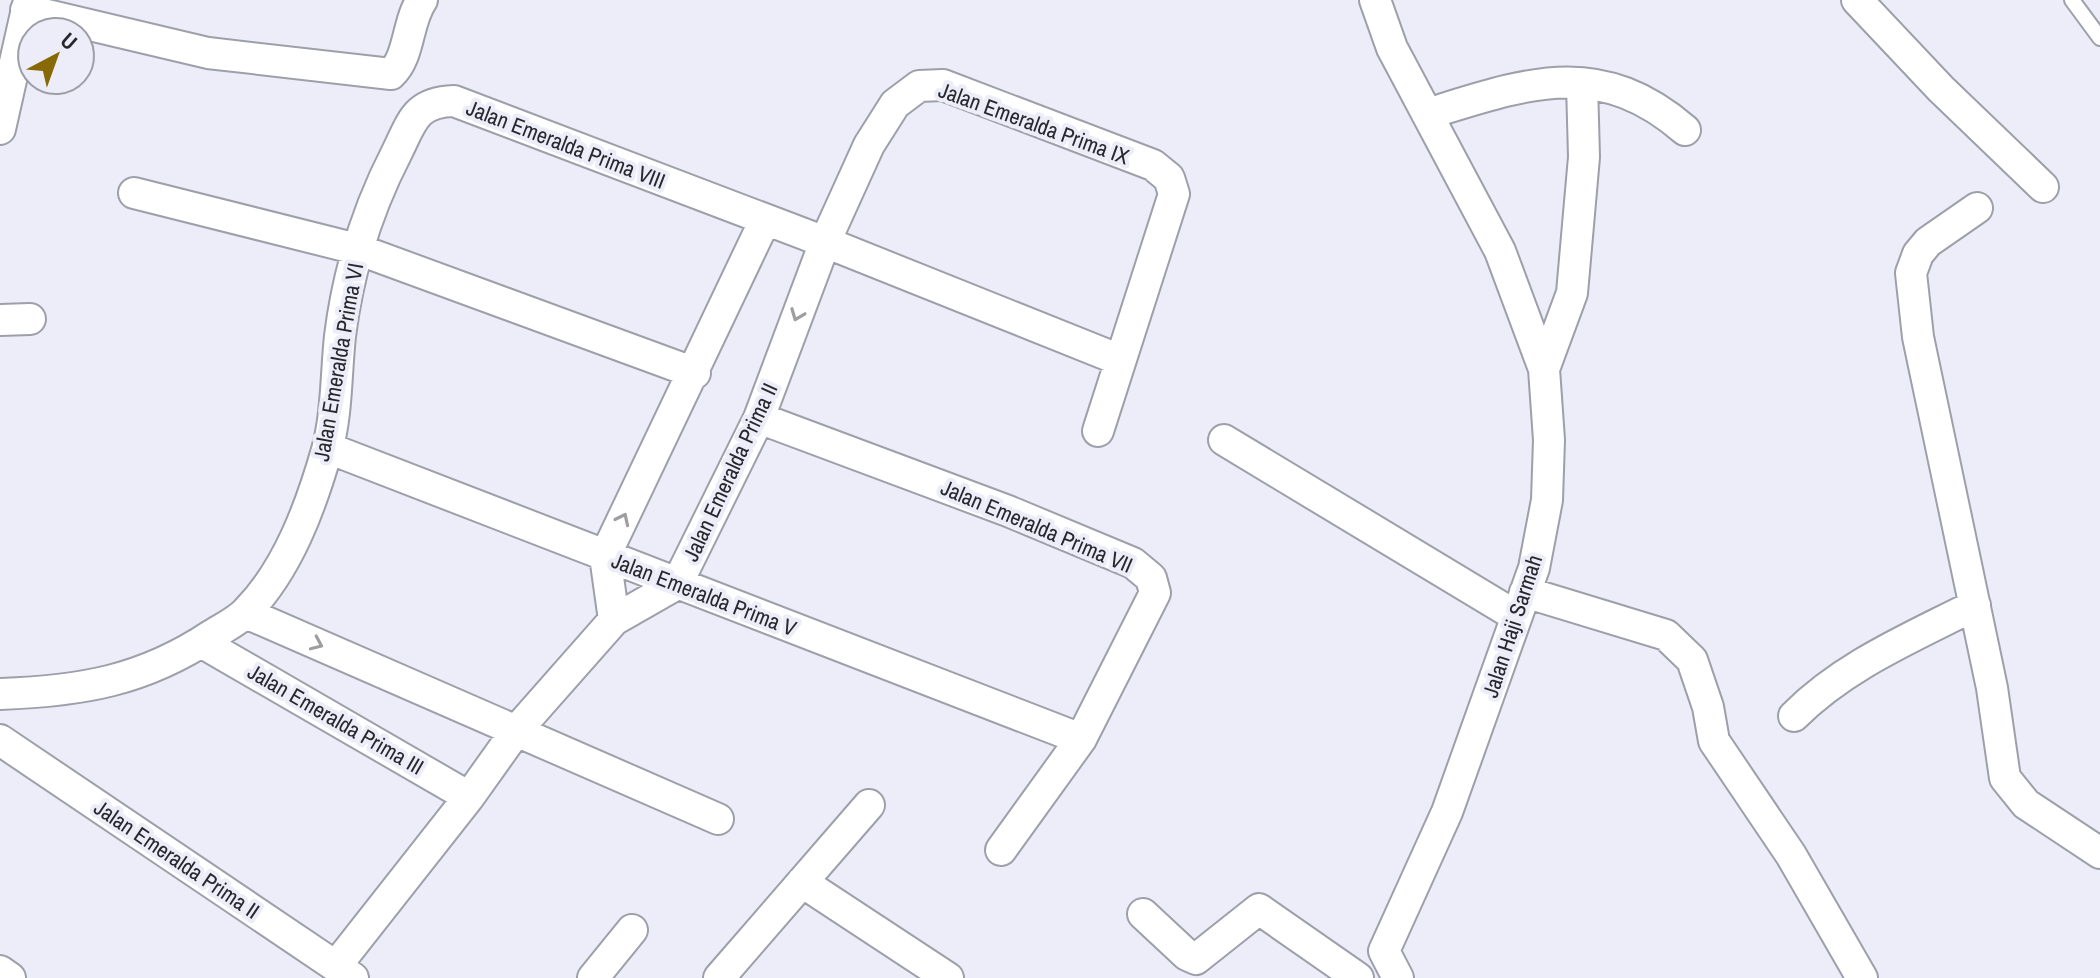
<svg xmlns="http://www.w3.org/2000/svg" width="2100" height="978" font-family="'Archivo Narrow',sans-serif">
	<rect width="100%" height="100%" fill="#ecedf9"/>
	<g fill="none" stroke-linecap="round" stroke-linejoin="round">
		<g stroke="#9d9fa9" stroke-width="18">
			<path id="service" d="M2072,0L2100,38"/>
		</g>
		<g stroke="#9d9fa9" stroke-width="34">
			<path id="minor" d="M1375,0L1392,48L1500,251L1544,369L1549,440L1547,500L1534,568L1447,812L1384,951L1398,978
				M1857,0L1941,89L2043,187
				M26,10L208,53L391,74C410,57 407,21 422,0
				M1427,114C1525,84 1598,55 1685,130
				M0,129L29,0
				M134,193L357,249L695,373
				M1977,208L1928,242L1918,254L1911,273L1918,337L1992,688L2005,778L2026,804L2100,853
				M0,320L30,319
				M1544,369L1572,293L1584,157L1582,84
				M759,418L1008,511L1133,563L1151,578L1155,593L1081,739L1001,850
				M1224,440L1516,616
				M328,448L1081,739
				M1525,592L1666,635L1692,660L1708,707L1714,741L1791,855L1862,978
				M246,613L718,819
				M614,620L605,556L765,220
				M201,642L469,797
				M0,694C81,691 143,681 212,635C223,628 238,621 247,611C288,569 311,506 327,450C337,415 336,373 340,336C348,272 367,210 397,152C412,122 415,102 454,101L825,242L1120,360
				M1794,716C1845,665 1911,638 1975,605
				M0,740L353,978
				M802,882L948,978
				M1143,914L1187,955L1196,959L1259,909L1358,978
				M336,966L469,797L516,731L614,620L677,584L759,418L825,242L869,145L895,104L919,86L943,85L1153,165L1169,178L1174,194L1098,431
				M0,971L10,978
				M593,978L632,930
				M719,978L869,805"/>
		</g>
		<use href="#service" stroke="#fff" stroke-width="14"/>
		<use href="#minor" stroke="#fff" stroke-width="30"/>
	</g>
	<defs><path id="oneway-chevron" d="M-2-3.5L2.5 0L-2 3.5" fill="none" stroke-width="1.6" stroke-linecap="round" stroke-linejoin="round" transform="scale(2)"/></defs>
	<g stroke="#9e9ea0">
		<use href="#oneway-chevron" transform="translate(797 315) rotate(111)"/>
		<use href="#oneway-chevron" transform="translate(623 519) rotate(-64)"/>
		<use href="#oneway-chevron" transform="translate(317 644) rotate(24)"/>
	</g>
	<g text-anchor="middle" dominant-baseline="central" stroke-width="8" stroke-linejoin="round" paint-order="stroke">
		<g font-size="22" fill="#28282c" stroke="#ecedf9">
			<text transform="translate(1034 123) rotate(20)">Jalan Emeralda Prima IX</text>
			<text transform="translate(566 144) rotate(21)">Jalan Emeralda Prima VIII</text>
			<text transform="translate(338 362) rotate(-80)">Jalan Emeralda Prima VI</text>
			<text transform="translate(730 472) rotate(-65)">Jalan Emeralda Prima II</text>
			<text transform="translate(1037 526) rotate(23)">Jalan Emeralda Prima VII</text>
			<text transform="translate(704 594) rotate(21)">Jalan Emeralda Prima V</text>
			<text transform="translate(1512 626) rotate(-72)">Jalan Haji Sarmah</text>
			<text transform="translate(336 719) rotate(30)">Jalan Emeralda Prima III</text>
			<text transform="translate(177 859) rotate(34)">Jalan Emeralda Prima II</text>
		</g>
	</g>
	<g transform="translate(56 56) rotate(41)"><circle r="38" fill="#ecedf9" stroke="#9e9ea7" stroke-width="2"/>
	<path d="M0-6L14 30L0 20L-14 30Z" fill="#876a06"/>
	<text y="-12" font-size="22" font-weight="bold" text-anchor="middle" fill="#28282c">U</text>
	</g>
</svg>
